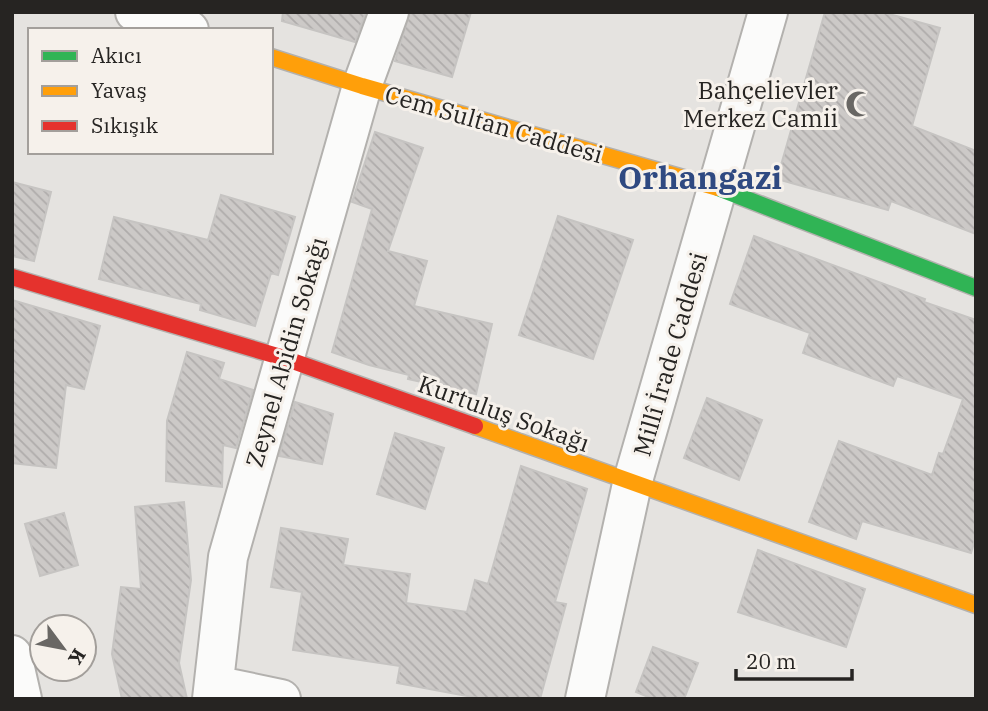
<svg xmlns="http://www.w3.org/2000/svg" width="988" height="711" font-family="'IBM Plex Serif',serif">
	<defs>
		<pattern id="building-back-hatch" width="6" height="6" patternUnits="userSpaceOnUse" patternTransform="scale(1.75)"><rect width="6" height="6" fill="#ccc9c7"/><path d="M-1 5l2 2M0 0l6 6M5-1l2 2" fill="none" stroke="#afacab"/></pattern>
	</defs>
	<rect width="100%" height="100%" fill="#e5e3e0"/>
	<path fill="url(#building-back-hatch)" stroke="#c6c4c2" stroke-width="2" d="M283,12H366L355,42L282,21Z
		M410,12H471L452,77L395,61Z
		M825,12H882L940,28L912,126L976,151V234L891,201L888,210L777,179Z
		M375,132L423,148L388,251L427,261L414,306L492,324L476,394L408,379L409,375L369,365L332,352L372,209L352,202Z
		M12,182L51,192L34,261L12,256Z
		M221,195L295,217L278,275L271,273L255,326L200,310L201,304L99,279L114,217L208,240Z
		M558,216L633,240L593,359L519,335Z
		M754,236L925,299L924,302L976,320V536L971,553L862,521L856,539L809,522L839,441L932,475L939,453L943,454L963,399L897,376L893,386L803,353L810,333L730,304Z
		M12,300L100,326L84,389L66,385L56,468L12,463Z
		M187,352L224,363L219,379L253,390L236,448L223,445L222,487L166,481L167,421Z
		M707,398L762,420L739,480L684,458Z
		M295,402L333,414L322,464L279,456Z
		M395,433L444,448L425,509L377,494Z
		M521,466L587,489L555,602L566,604L540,699H483L397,683L400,666L293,650L302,592L271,587L281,528L348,539L343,565L410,574L406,603L467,612L475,580L488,584Z
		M184,502L191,580L179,663L187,699H122L112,654L121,587L141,589L135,507Z
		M64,513L78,565L40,576L25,524Z
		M758,550L865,589L846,647L738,612Z
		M653,647L698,663L684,699H653L636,692Z"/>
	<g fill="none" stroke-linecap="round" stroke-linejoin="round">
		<g stroke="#b3b1ae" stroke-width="42">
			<path id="street" d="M135,12L189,30
				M12,655L22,699
				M214,685L281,699
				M212,699L228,557L362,86L389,12
				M585,699L632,484L768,12"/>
		</g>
		<g stroke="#b3b1ae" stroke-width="19">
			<path id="fast" d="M718,188L976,288"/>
		</g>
		<g stroke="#b3b1ae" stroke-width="19">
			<path id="slow" d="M271,57L362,86L718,188
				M475,426L976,605"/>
		</g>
		<g stroke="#b3b1ae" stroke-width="19">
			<path id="jam" d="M12,277L284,358L475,426"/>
		</g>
		<use href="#street" stroke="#fbfbfa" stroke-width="38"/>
		<use href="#fast" stroke="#30b455" stroke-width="16"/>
		<use href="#slow" stroke="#ff9f0a" stroke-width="16"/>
		<use href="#jam" stroke="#e5322d" stroke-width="16"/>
	</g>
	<defs>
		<g id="mosque-bare" transform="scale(2.1)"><path d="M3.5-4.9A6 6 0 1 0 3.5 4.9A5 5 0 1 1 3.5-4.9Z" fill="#696764" stroke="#f6f1eb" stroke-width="2.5" paint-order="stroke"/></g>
	</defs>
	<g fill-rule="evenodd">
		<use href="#mosque-bare" x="859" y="104"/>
	</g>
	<g text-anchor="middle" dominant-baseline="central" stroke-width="6" stroke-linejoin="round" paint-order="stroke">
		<g font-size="24" fill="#262422" stroke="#f6f1eb" text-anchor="end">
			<text x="838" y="90">Bahçelievler<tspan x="838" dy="28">Merkez Camii</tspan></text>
		</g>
		<g font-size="24" fill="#262422" stroke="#f6f1eb">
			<text transform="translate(494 124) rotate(16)">Cem Sultan Caddesi</text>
			<text transform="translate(286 352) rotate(-74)">Zeynel Abidin Sokağı</text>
			<text transform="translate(670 354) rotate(-74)">Millî İrade Caddesi</text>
			<text transform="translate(504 413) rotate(20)">Kurtuluş Sokağı</text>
		</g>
		<g font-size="32" font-weight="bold" fill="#2f4981" stroke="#f6f1eb">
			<text x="700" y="177">Orhangazi</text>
		</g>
	</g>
	<rect width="988" height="711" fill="none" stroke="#262422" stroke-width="28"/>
	<rect x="28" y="28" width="245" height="126" fill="#f6f1eb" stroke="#a39f9b" stroke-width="2"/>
	<rect x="42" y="51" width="35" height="10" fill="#30b455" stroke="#a39f9b" stroke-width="2"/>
	<text x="91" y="63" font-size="21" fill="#262422">Akıcı</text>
	<rect x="42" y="86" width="35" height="10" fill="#ff9f0a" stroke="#a39f9b" stroke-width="2"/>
	<text x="91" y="98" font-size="21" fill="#262422">Yavaş</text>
	<rect x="42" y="121" width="35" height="10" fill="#e5322d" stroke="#a39f9b" stroke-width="2"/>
	<text x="91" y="133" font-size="21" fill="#262422">Sıkışık</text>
	<g transform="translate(63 648) rotate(122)"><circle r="33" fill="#f6f1eb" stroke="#a39f9b" stroke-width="2"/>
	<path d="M0-5L12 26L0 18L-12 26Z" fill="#696764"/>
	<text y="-10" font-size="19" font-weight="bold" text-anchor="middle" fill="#262422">K</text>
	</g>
	<path d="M736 669v10h116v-10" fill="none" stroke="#262422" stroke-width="3.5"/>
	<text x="746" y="669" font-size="21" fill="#262422" stroke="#f6f1eb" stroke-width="5" paint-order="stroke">20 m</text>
</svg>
